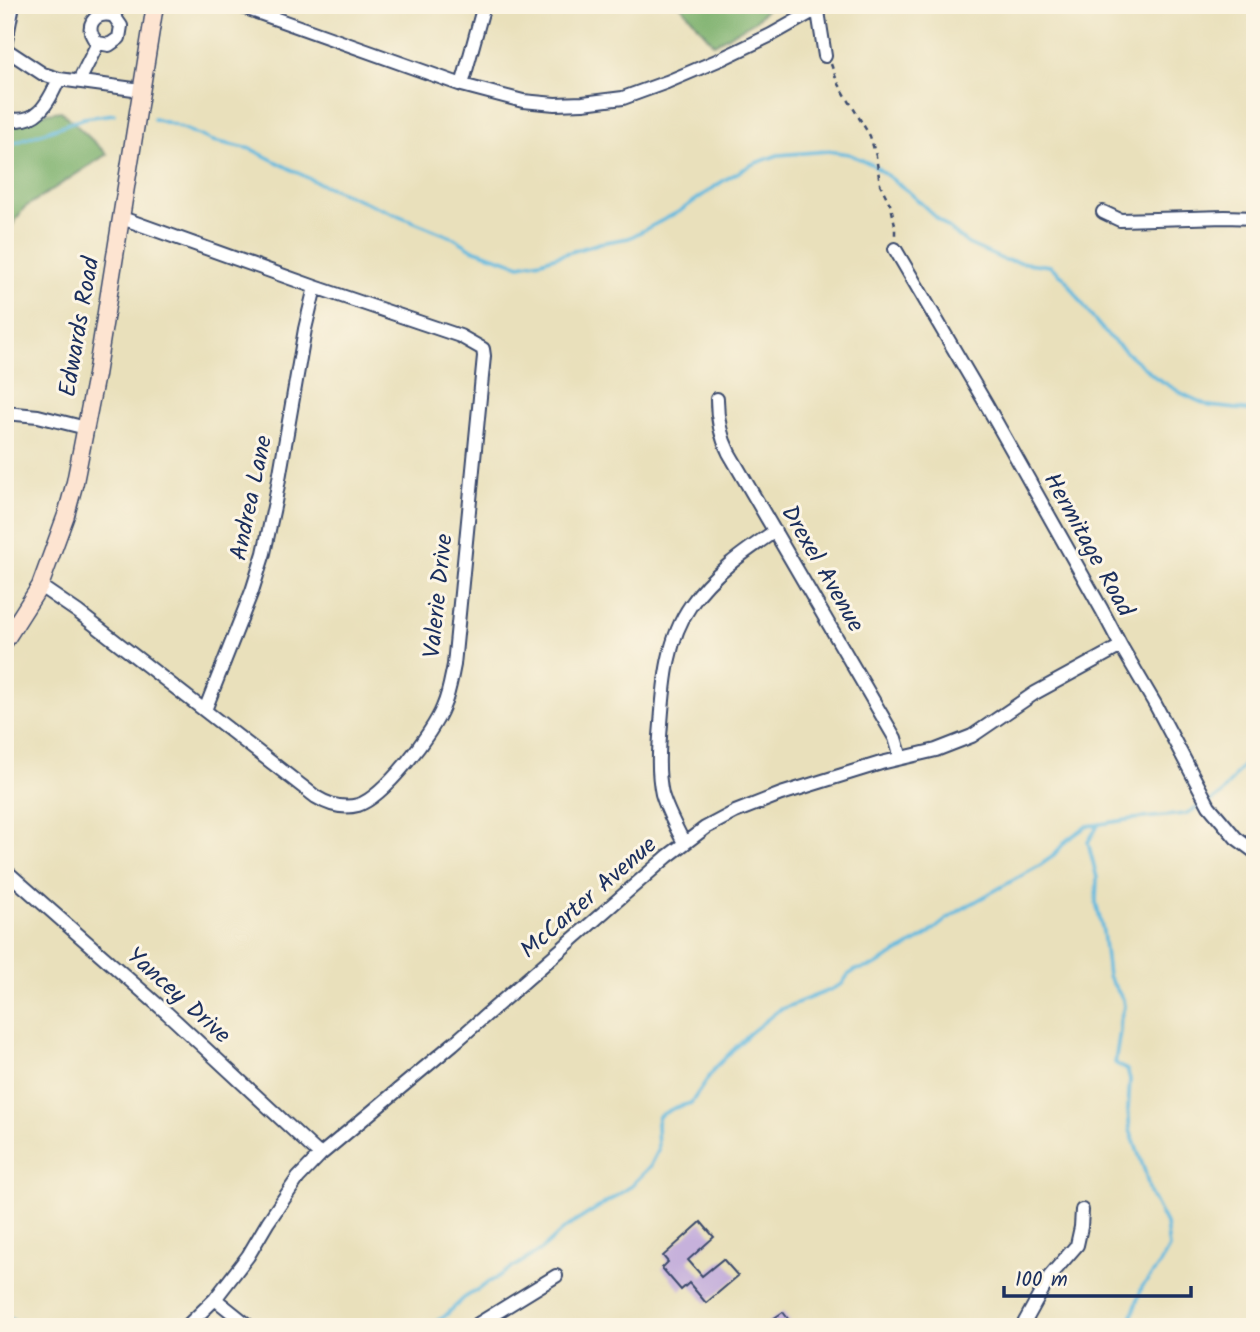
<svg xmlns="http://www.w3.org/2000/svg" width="1260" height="1332" font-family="Kalam,sans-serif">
	<rect width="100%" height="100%" fill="#fcf5e5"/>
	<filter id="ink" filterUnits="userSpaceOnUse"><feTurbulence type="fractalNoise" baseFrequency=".0143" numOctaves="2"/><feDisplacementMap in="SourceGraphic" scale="14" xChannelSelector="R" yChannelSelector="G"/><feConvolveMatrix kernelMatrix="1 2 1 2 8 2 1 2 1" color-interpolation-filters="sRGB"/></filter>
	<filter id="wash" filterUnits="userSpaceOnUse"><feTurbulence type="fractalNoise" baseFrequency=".00686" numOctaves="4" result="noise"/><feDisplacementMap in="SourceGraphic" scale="28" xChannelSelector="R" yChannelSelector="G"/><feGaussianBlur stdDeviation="1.57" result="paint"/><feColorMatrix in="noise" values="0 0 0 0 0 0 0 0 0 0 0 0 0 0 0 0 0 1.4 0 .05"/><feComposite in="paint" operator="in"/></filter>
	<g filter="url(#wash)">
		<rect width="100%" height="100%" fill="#e9e0bb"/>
		<path fill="#7db16d" stroke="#4c7066" stroke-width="2" d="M680,5H771L755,21L714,44Z
			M61,111L107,154L24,208L5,236V119Z"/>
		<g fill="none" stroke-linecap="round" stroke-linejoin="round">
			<path stroke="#62b9df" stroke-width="3.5" d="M154,119L172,124L213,141L251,149L316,182L454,238L472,249L520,265L541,261L600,243L629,238L680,211L723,181L753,164L778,155L828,151L849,154L873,165L908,191L941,222L968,244L1004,260L1050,266L1064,277L1091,316L1110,338L1155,377L1183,394L1209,406L1255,411
				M5,146L84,118L114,114
				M1099,824L1088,842L1097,878L1096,902L1103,932L1108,976L1123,999L1124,1007L1120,1021V1031L1115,1063L1127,1070L1130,1079L1128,1110L1130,1130L1145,1172L1150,1193L1166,1224L1169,1248L1159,1266L1142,1287L1128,1327
				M5,1315L23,1327
				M427,1327L445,1316L464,1298L541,1250L564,1229L629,1188L650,1167L658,1151L657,1123L659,1116L674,1108L691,1103L715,1068L750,1033L779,1010L830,990L842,984L848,975L856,970L874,966L926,936L947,919L962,909L1039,866L1052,857L1067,840L1087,826L1133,819L1185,814L1220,796L1255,749"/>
		</g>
		<g id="blocks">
			<path fill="#c6b1db" d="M701,1222L714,1237L688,1260L702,1276L723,1259L738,1276L706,1303L689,1283L681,1290L662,1268L668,1262L663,1256Z
				M783,1312L794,1327H761Z"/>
		</g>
	</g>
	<g filter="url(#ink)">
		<use href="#blocks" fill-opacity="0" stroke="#3a4a6c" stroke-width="2"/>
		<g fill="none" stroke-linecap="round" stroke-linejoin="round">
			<g stroke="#3a4a6c" stroke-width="16">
				<path id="street" d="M237,5L462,85L523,101L555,104L583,103L623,98L667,82L721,59L771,35L817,9
					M817,5L825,56
					M5,46L13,5
					M5,49L43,74L59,79L141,90
					M79,81L98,43C82,29 94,9 114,16L121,26L119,38L109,45L98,43
					M462,85L484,5
					M5,118C37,127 48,103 59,79
					M1103,212L1120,220L1225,217L1255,218
					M895,249L986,404L1102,610L1121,646L1155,704L1209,806L1236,838L1255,852
					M717,399C717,418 720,435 729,453L895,738L901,758
					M5,413L38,416L86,428
					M40,586L78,612L316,797C329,805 343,809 358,805C384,797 433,733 443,707C449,694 451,679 454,665L484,356L483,349L460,336L315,287L122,218
					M205,710L252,591L264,553L275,502L305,329L315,287
					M684,843C676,827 667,811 662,794C657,771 659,747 661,724C664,684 667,639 691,605C712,574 744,552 775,531
					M5,870L167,1013L320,1155
					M215,1299L250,1327
					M186,1327L215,1299L248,1256L268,1222L298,1178L320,1155L453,1044L668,856L705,828L735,812L781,794L881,763L936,750L972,736L1035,693L1121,646
					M473,1327L556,1276
					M1022,1327L1050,1276L1077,1245L1081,1227L1082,1210"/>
			</g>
			<g stroke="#3a4a6c" stroke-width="19">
				<path id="secondary" d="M5,641L40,586L66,515L75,482L96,375L155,5"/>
			</g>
			<path stroke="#3a4a6c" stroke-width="2.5" stroke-dasharray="5 5" stroke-linecap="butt" d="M831,64L837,81L870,136L876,156L880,184L891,206L895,225V239"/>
			<use href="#street" stroke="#fff" stroke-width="12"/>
			<use href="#secondary" stroke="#fde4d1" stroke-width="16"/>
		</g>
	</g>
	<g text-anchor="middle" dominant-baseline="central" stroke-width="6" stroke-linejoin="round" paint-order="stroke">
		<g font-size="24" fill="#1b2f5e" stroke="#fcf5e5">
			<text transform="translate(80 327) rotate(-80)">Edwards Road</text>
			<text transform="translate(252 498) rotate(-78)">Andrea Lane</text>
			<text transform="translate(1088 545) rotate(61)">Hermitage Road</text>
			<text transform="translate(822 569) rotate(60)">Drexel Avenue</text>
			<text transform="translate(439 596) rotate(-84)">Valerie Drive</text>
			<text transform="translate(589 898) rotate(-41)">McCarter Avenue</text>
			<text transform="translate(178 996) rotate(42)">Yancey Drive</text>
		</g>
	</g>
	<rect width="1260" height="1332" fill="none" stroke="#fcf5e5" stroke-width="28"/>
	<path d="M1004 1286v10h187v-10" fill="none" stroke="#1b2f5e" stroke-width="3.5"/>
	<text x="1015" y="1286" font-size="21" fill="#1b2f5e" stroke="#fcf5e5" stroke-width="5" paint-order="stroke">100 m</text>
</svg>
